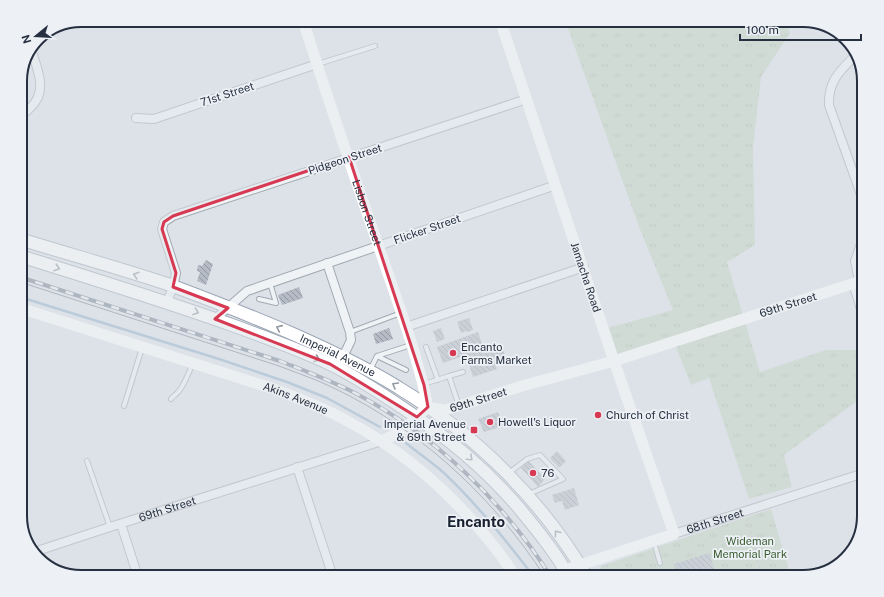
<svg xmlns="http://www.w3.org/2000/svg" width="884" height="597" font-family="'Public Sans',sans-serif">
	<defs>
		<pattern id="grass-tufts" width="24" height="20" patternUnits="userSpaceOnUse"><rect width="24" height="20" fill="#c3d3be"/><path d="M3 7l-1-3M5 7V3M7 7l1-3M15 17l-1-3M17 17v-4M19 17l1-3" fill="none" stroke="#a7b5a4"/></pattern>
		<pattern id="building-back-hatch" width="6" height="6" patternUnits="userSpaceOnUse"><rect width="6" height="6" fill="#b4bbc5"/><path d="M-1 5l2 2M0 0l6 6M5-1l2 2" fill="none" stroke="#9298a1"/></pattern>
	</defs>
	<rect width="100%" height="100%" fill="#dde2e8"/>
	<path fill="url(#grass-tufts)" d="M565,20H785L790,33L761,77L753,147L755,245L727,262L760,372L826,350H864V396L784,455L792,487L749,499L709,378L691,385L673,339L614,361L604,329L673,310L639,227Z
		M771,509L791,577H599L597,573L601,566Z"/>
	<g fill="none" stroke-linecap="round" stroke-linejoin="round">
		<path stroke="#96b0cb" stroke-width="2.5" d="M20,297L219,359L287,382L327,398L380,427
			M406,443C418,453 432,462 444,473C478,505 506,540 534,577"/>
	</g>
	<path fill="url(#building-back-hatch)" d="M206,260L213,264L206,285L197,281L200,272L197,271L198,265L202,266Z
		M299,287L303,298L282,305L278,295Z
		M469,318L473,330L467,332L466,331L461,333L457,322Z
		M389,328L393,339L376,344L373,334Z
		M441,328L445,339L437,342L433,331Z
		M478,332L484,350L501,344L505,355L493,359L497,369L473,377L466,355L443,363L437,347Z
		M498,412L503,426L484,432L478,419Z
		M557,451L566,461L559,468L550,458Z
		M528,460L545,479L538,487L521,468Z
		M574,488L579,505L565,510L562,501L555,503L552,495Z
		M709,553L717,577H671L669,570L676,569L674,564Z"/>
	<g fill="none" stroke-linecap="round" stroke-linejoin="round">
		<g stroke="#a2a9b2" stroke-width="6">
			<path id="lane" d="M318,64L375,46
				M259,299L276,303L270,283
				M350,332L401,313
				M426,347L438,380
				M377,356L406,370
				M370,370L377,356L411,345
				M449,376L463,372
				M424,384L449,376L459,406
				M171,399C173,396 176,395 178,392C183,387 190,371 192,364
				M124,406L142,348
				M87,461L110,527
				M509,473L527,459L540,455L563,479L529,494
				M859,474L864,491
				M654,542L660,563"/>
		</g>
		<g stroke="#a2a9b2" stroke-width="10">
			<g id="street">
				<path d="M857,54C841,70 828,80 829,105L864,203"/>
				<path d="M20,116C24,114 27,111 30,108C48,92 38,71 32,52"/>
				<path d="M136,118L154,119L317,64"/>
				<path d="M327,263L350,332L351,340L343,357"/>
				<path d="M859,281L855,261L864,235"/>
				<path d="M853,283L864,319"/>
				<path d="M167,302L173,287L176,273L162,229L164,222L173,216L527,99"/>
				<path d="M215,319L247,291L556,185"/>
				<path d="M406,327L584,267"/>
				<path d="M297,467L333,577"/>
				<path d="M121,524L138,577"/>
				<path id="s1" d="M674,534L864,473"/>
				<path id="s2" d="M34,552L110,527L382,441"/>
			</g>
		</g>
		<g stroke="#9ca6b5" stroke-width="14">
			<g id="primary">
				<path id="s7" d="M20,239C71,255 123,269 173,286C213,301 254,317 293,334C329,350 366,367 399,388C475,434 542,500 587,577"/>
				<path d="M20,256C91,278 162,300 232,325C265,337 298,349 330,364C355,376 379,392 403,408C448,438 484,467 519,508C537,530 556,553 569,577"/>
			</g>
		</g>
		<path stroke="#bbc0c7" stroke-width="1.5" stroke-dasharray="3 3" stroke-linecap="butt" d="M747,519L755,547L761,577"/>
		<use href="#lane" stroke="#f0f3f6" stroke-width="4"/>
		<use href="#street" stroke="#f0f3f6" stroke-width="8"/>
		<g stroke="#fff" stroke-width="11">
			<path id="s3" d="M303,20C328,101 356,181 384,262C400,309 418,357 428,407"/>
			<path id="s4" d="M500,20L614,361L674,534L565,570"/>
			<path id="s5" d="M20,308L274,389C299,399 325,408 349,422C416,458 474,514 516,577"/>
			<path id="s6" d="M428,407L444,410L459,406L522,386L614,361L864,280"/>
			<path d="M382,441L400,432L428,407"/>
		</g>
		<use href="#primary" stroke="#fff" stroke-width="12"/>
		<path stroke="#768193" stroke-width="1" d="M20,282L279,366C291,371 304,375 316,380C410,420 490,492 545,577"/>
		<g stroke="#768193" stroke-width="4">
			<path id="rail" d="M20,277L280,361C305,371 329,380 353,392C434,434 502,500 551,577"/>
		</g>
		<use href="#rail" stroke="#edf1f6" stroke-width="2.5" stroke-dasharray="8" stroke-linecap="butt"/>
	</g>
	<defs><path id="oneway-chevron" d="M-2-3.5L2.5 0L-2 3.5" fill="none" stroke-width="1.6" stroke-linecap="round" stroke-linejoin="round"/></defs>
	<g stroke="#9298a0">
		<use href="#oneway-chevron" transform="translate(57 268) rotate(18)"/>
		<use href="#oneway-chevron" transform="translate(136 275) rotate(-163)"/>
		<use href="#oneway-chevron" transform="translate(196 312) rotate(20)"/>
		<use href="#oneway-chevron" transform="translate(279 328) rotate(-156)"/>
		<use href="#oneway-chevron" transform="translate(317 359) rotate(23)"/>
		<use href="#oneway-chevron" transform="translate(395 385) rotate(-150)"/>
		<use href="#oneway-chevron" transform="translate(470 458) rotate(43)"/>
		<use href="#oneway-chevron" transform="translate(557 533) rotate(-128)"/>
	</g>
	<path d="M0 0H884V597H0ZM349,157L424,385L428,407L417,417L330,364L215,319L228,308L173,287L176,273L162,229L164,222L173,216Z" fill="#dde2e8" fill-opacity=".55" fill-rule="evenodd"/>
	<path fill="none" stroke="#d73952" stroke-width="3" stroke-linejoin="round" d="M349,157L424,385L428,407L417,417L330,364L215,319L228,308L173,287L176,273L162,229L164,222L173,216Z"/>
	<g fill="#d73952" stroke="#edf1f6" stroke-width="1.5">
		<circle cx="453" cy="353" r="4"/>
		<circle cx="598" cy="415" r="4"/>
		<circle cx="490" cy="422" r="4"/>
		<rect x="470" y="426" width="8" height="8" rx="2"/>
		<circle cx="533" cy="473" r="4"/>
	</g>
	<g text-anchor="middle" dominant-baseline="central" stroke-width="3.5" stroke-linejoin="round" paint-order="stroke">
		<g font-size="11" fill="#263040" stroke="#edf1f6">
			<text transform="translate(227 94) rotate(-18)">71st Street</text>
			<text transform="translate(345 159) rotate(-18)">Pidgeon Street</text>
			<text stroke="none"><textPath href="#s3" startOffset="203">Lisbon Street</textPath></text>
			<text transform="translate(427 229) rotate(-19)">Flicker Street</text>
			<text stroke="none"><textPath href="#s4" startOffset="271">Jamacha Road</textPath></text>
			<text stroke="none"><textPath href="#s6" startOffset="376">69th Street</textPath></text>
			<text stroke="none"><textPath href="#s7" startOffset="339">Imperial Avenue</textPath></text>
			<text stroke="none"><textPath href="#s5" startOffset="290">Akins Avenue</textPath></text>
			<text stroke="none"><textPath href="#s6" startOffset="52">69th Street</textPath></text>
			<text stroke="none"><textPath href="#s2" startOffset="140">69th Street</textPath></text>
			<text stroke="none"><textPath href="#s1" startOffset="43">68th Street</textPath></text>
		</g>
		<g font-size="11" fill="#263040" stroke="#edf1f6" text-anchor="start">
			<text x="461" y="347">Encanto<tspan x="461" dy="13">Farms Market</tspan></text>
			<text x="606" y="415">Church of Christ</text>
			<text x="498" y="422">Howell's Liquor</text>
			<text x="466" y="424" text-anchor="end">Imperial Avenue<tspan x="466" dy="13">&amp; 69th Street</tspan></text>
			<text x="541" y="473">76</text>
		</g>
		<g font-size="11" fill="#3b5d32" stroke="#edf1f6">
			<text x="750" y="541">Wideman<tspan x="750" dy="13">Memorial Park</tspan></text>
		</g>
		<g font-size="15" font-weight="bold" fill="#182130" stroke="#edf1f6">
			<text x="476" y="521">Encanto</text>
		</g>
	</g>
	<path d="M0 0H884V597H0ZM81 27H803A54 54 0 0 1 857 81V516A54 54 0 0 1 803 570H81A54 54 0 0 1 27 516V81A54 54 0 0 1 81 27Z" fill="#edf1f6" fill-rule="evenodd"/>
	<path fill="none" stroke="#263040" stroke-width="2" d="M81 27H803A54 54 0 0 1 857 81V516A54 54 0 0 1 803 570H81A54 54 0 0 1 27 516V81A54 54 0 0 1 81 27Z"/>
	<g transform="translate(36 36) rotate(252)" stroke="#edf1f6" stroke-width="3" paint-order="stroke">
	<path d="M0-3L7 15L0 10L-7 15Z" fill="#263040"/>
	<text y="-6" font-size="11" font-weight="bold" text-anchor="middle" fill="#263040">N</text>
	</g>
	<path d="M740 34v6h121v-6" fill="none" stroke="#263040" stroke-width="2"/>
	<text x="746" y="34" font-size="12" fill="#263040" stroke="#edf1f6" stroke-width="3" paint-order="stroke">100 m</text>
</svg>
